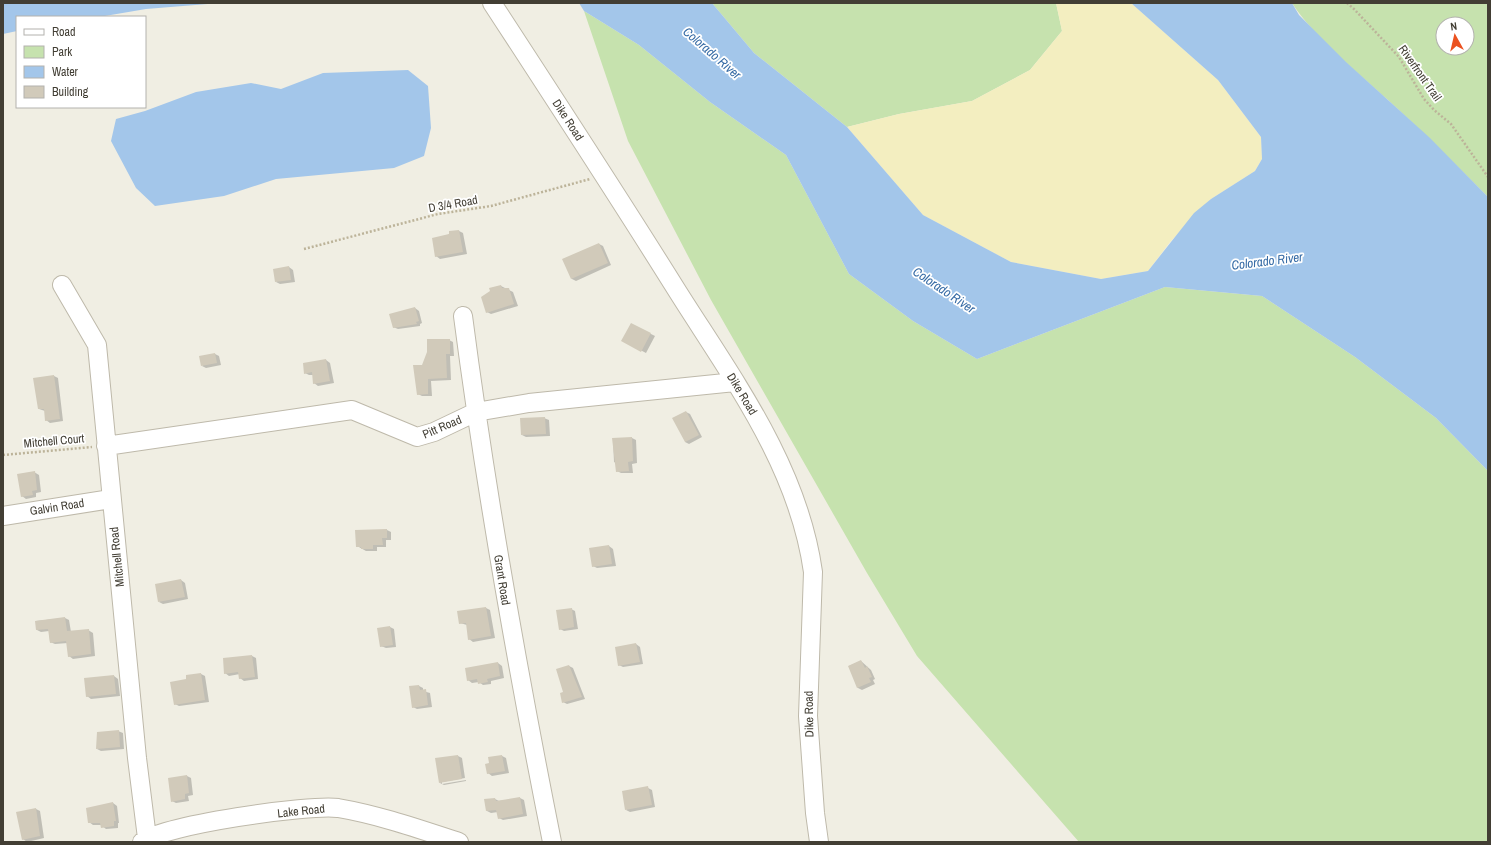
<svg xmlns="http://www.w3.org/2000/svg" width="1491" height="845" font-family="'Archivo Narrow',sans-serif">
	<rect width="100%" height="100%" fill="#f0eee3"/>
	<path fill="#c6e2ae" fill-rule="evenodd" d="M712,3H1056L1062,31L1030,70L972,101L899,114L847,127L754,53Z
		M1292,3H1488V197C1455,164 1422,131 1388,100C1357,72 1314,37 1292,3ZM1443,24H1467V48H1443Z
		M584,11L639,45L710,102L786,155L849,274L913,321L977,359L1165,287L1262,296L1355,357L1436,418L1488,471V842H1079L917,656L867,573L711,300L628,141Z"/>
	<path fill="#f3eec0" d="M1056,3H1131L1218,80L1261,137L1262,159L1255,171L1211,199L1170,242L1148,271L1101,279L1011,262L923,215L847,127L899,114L972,101L1030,70L1062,31Z"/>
	<path fill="#a3c6ea" d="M3,3H220L146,9L99,17H17V31L3,34Z
		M579,3H712L754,53L847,127L923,215L1011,262L1101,279L1148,271L1194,213L1211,199L1255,171L1262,159L1261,137L1218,80L1131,3H1292L1299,15L1346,62L1430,138L1488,197V471L1436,418L1355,357L1262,296L1165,287L977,359L913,321L849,274L786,155L710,102L639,45L584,11Z
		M408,70L428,86L431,128L424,156L394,168L276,179L224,196L155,206L136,188L111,141L116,119L145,111L196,92L251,83L281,89L323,73Z"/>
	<path fill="#0003" d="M459,231L463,233L467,254L440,259L436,256L450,232Z
		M599,244L603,246L611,265L576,281L572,279L564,259Z
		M289,267L293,270L295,282L280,284L276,282Z
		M501,286L513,292L518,306L491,314L487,312Z
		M415,308L419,311L422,323L420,324V326L398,329L393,327Z
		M631,324L655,336L646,353L623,341Z
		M449,340L453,342L454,356H450L451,380L431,381L432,396H422L418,394Z
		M215,354L219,356L221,365L206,368L202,366Z
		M326,360L330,363L334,383L318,386L314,383L313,375H309L305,373Z
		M54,376L58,378L63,421L50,423L46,420L45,411L39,409Z
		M686,412L690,414L702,437L689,444L685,442Z
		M544,418L549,420L550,436L526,437L522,435Z
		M632,438L636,440L637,463L632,464L633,473H621L617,471L616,463L614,462L613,439Z
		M34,472L39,475L41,492L36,493V497L26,499L22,496Z
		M387,530L391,532V540H386V547H377V551H366L357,546Z
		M609,546L613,549L616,566L597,568L593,566L590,549Z
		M181,580L185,583L188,599L163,604L159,602Z
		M486,608L490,610L495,638L473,642L469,639L467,625L460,623L458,612Z
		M571,609L575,611L578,629L564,631L560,629Z
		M65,618L69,620L71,632L88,630L93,633L95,656L73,659L69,656L68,643L55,644L50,642L49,631L41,632L37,630L36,621Z
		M390,627L394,629L396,647L386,648L381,646Z
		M636,644L640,647L643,664L623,667L619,665Z
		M252,656L256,658L258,679L244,681L240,678V674L229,676L225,673Z
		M861,661L871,670L875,679L873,680L875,684L862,690L858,688L849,666Z
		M498,663L502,666L504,678L491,681V684L483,685L479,682L472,683L468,680Z
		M569,666L573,668L585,699L567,704L563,702Z
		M201,674L205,676L209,702L179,706L175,704Z
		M114,676L118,679L120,696L91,699L87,696Z
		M419,686L423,688V691L430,693L432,707L417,709L413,707Z
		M118,731L123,733L124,749L101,751L97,749Z
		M458,756L462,758L465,778L442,782V784L466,780V781L444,785L440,783Z
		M502,756L506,758L509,773L492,776L488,773L490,764L489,758Z
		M187,776L191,778L193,795L188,796L189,801L176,803L172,801Z
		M648,788L652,790L655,807L630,812L626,810Z
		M520,798L524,800L527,816L503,820L499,818L498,812L491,813L487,811L485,800L495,799L499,801Z
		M113,803L117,806L119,823H118V828L106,829L101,825H93L89,822Z
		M36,809L40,811L44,838L27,842L23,839Z"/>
	<path fill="#d1caba" d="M459,230L463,252L435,257L432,238L449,234V231Z
		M599,243L608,263L571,279L562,259Z
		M289,266L291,280L275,282L273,269Z
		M501,285L502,288H509L514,304L486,313L481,297L490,291L489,288Z
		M415,307L419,321L416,322L417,324L393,328L389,314Z
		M631,323L651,333L641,352L621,341Z
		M427,339H450V354H446L447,378L428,379V394L417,395L413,365H422L427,352Z
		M215,353L217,363L201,366L199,356Z
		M326,359L330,381L313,384L312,372L304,374L303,363Z
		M54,375L60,419L45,421L44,409H38L33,378Z
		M686,411L699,435L685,442L672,418Z
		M545,417L546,434L521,435L520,418Z
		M632,437L633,461L628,462L629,471L616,472L612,438Z
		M35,471L37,490L32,491L33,495L21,497L17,474Z
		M387,529V538H382L383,545H373V549H361V547H356L355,530Z
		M609,545L612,564L592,567L589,548Z
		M181,579L185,597L158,602L155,584Z
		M486,607L491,636L468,640L466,623L459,624L457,611Z
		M572,608L574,627L559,630L556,610Z
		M65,617L67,631L89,629L91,654L68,657L66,641L50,643L48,629L36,630L35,621Z
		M390,626L393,645L380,647L377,628Z
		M636,643L640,662L618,666L615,647Z
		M252,655L255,677L239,679L238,672L224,674L223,658Z
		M861,660L865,668L867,666L872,677L869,678L871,682L857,688L848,666Z
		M498,662L500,676L487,679L488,682L478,684L477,679L467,681L465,668Z
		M569,665L582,697L562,703L560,693L563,692L556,669Z
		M201,673L205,700L174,705L170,682L186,679V675Z
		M114,675L116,694L86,697L84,678Z
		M419,685L420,690L426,689L428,705L412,708L409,686Z
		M119,730L120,747L96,749L97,732Z
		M458,755L462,779L439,783L435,758Z
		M502,755L505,771L487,774L485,764L489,763L488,757Z
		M187,775L189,793L185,794V799L171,802L168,778Z
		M648,786L652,805L625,810L622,791Z
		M520,797L523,814L498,819L496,810L486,811L484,799L495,798L496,801Z
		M113,802L116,821H114V826L101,828L100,823H88L86,808Z
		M36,808L40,836L22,840L16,812Z"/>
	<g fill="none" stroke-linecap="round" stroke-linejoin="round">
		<g stroke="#beb9aa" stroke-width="20">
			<path id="minor" d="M492,3C554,98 616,193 676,289C732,378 798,465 813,572L808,716L815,813L819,842
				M62,285L97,345L137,758L147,838
				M463,316C486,493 517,667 552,842
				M106,446L352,410L417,437L434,432L476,412L529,403L735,382
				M3,516L111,499
				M142,842C163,825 310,804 338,808C379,815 419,829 459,842"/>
		</g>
		<path stroke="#bcb399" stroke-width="2.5" stroke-dasharray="2 2" stroke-linecap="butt" d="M1347,3L1354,9L1399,57L1424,99L1434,110L1451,124L1488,177
			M304,249L438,214L491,206L590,179
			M3,455L92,447"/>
		<use href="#minor" stroke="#fff" stroke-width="18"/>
	</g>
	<g text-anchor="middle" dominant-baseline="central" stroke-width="3.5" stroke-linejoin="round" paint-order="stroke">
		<g font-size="12" fill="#423e34" stroke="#fff">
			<text transform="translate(1420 73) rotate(55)">Riverfront Trail</text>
			<text transform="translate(568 120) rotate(57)">Dike Road</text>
			<text transform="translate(453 204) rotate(-10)">D 3/4 Road</text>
			<text transform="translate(742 394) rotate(59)">Dike Road</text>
			<text transform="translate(442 427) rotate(-23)">Pitt Road</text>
			<text transform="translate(54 441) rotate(-5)">Mitchell Court</text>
			<text transform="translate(57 507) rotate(-9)">Galvin Road</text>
			<text transform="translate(117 557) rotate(-96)">Mitchell Road</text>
			<text transform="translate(502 580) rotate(81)">Grant Road</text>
			<text transform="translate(809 714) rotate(-91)">Dike Road</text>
			<text transform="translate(301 811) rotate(-6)">Lake Road</text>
		</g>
		<g font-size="13" font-style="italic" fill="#366ba5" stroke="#fff">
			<text transform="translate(712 53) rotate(41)">Colorado River</text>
			<text transform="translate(1267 261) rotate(-7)">Colorado River</text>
			<text transform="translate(944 290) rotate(34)">Colorado River</text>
		</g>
	</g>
	<rect width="1491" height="845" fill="none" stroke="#423e34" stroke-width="8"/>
	<rect x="16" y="16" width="130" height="92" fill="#ffffff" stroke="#b3b2ae"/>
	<rect x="24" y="29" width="20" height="6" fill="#ffffff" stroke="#b3b2ae"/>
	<text x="52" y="36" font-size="12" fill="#423e34">Road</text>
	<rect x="24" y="46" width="20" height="12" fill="#c6e2ae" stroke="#b3b2ae"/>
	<text x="52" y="56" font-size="12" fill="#423e34">Park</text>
	<rect x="24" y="66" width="20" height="12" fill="#a3c6ea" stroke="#b3b2ae"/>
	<text x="52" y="76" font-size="12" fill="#423e34">Water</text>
	<rect x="24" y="86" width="20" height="12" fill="#d1caba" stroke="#b3b2ae"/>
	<text x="52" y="96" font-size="12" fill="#423e34">Building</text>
	<g transform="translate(1455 36) rotate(352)"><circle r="19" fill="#ffffff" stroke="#b3b2ae"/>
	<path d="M0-3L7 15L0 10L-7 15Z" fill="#eb5220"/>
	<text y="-6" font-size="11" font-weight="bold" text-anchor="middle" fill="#423e34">N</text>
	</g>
</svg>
